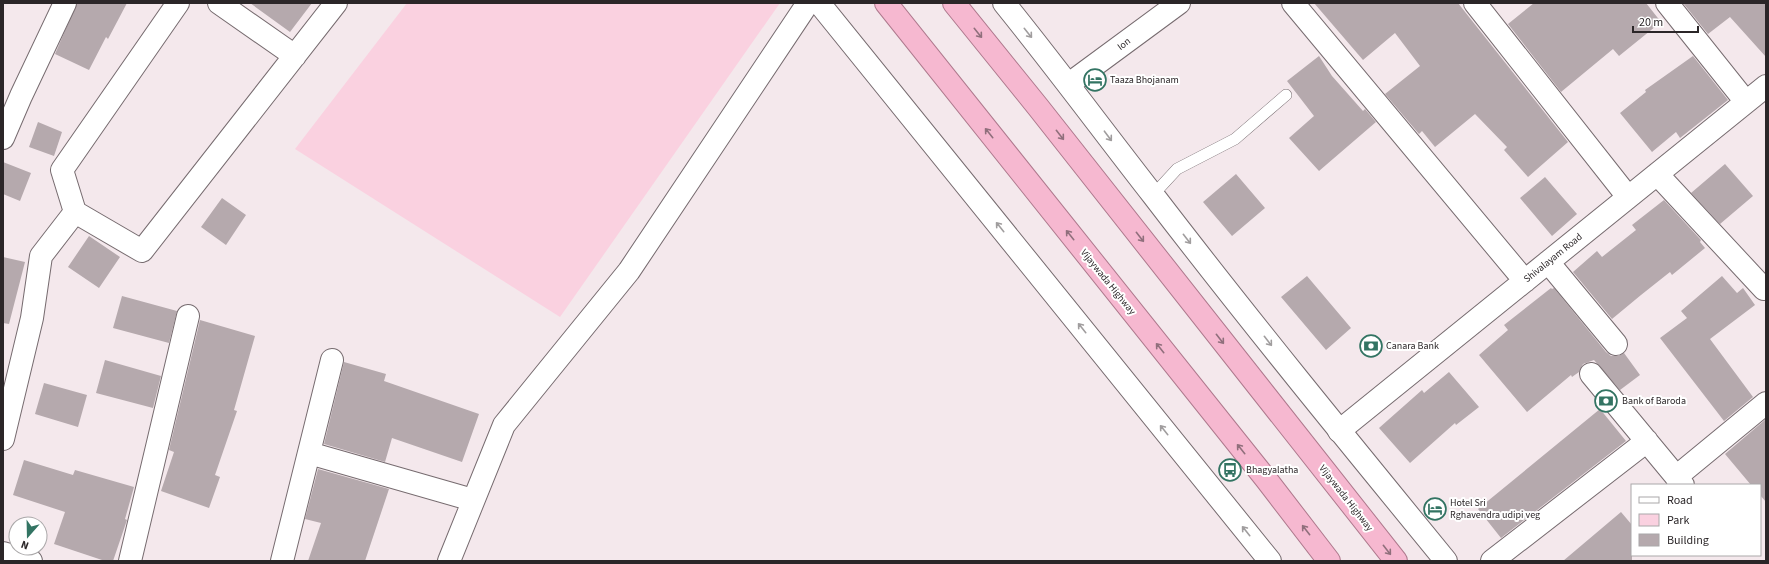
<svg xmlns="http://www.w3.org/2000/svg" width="1769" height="564" font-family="'Source Sans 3',sans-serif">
	<rect width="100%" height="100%" fill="#f4e8ec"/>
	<path fill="#fad1e0" d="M407,3H780L560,317L295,149Z"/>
	<path fill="#b5a9ad" d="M77,3H127L108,39L106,37L89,70L55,54Z
		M250,3H312L290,32Z
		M1314,3H1458L1568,142L1528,177L1504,150L1507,147L1475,114L1435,147L1422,131L1419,134L1385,94L1420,66L1395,33L1363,60Z
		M1534,3H1646L1661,22L1619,56L1613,49L1561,92L1508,24Z
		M1683,3H1766V57L1730,17L1708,34Z
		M1319,56L1332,76L1363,111L1365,109L1376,122L1319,171L1289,138L1314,116L1287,81Z
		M1693,56L1728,100L1680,138L1676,132L1652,152L1620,113L1646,92L1645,90Z
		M38,122L62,132L54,156L29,147Z
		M3,162L31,173L20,201L3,194Z
		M1725,164L1753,196L1720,224L1691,193Z
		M1236,174L1265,208L1232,236L1203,202Z
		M1545,177L1577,214L1552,236L1520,198Z
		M222,198L246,215L226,245L201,227Z
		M1664,200L1701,240L1700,242L1705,248L1672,275L1670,272L1641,295L1612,319L1573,272L1597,251L1602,257L1636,230L1632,225Z
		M89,236L120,257L99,288L68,267Z
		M3,257L25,262L9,324L3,323Z
		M1307,276L1351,328L1326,350L1281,297Z
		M1722,276L1737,293L1743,288L1755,305L1710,339L1753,397L1724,421L1660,338L1687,318L1681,311Z
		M1551,288L1552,289L1554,288L1606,352L1611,356H1618L1624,353L1640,375L1620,390L1594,360L1583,364L1579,372L1572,377L1571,375L1527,412L1479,355L1508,330L1504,325Z
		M122,296L177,311L169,343L113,328Z
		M200,320L255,336L234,410L237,411L215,475L220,477L209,508L161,491L174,452L169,450Z
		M105,360L161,376L153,408L96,393Z
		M344,362L386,374L384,381L479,414L462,462L392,438L385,462L324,444Z
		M1449,372L1479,407L1456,425L1455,423L1410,463L1379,428L1422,390L1424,393Z
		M44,383L87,395L78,427L35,414Z
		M1600,409L1626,441L1501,538L1478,509Z
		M1766,419V502L1760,495V485H1751L1725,454Z
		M24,460L73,475L75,470L134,487L125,519L127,520L113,561H105L54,544L65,512L13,495Z
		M318,469L389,489L365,561H308L321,523L305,519Z
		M1621,512L1632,525V561H1563Z"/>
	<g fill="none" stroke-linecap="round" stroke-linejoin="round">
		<g stroke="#766b6f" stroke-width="12">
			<path id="service" d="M1153,195L1177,169L1235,139L1286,95"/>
		</g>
		<g stroke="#766b6f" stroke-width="24">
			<path id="minor" d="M178,3L62,170L75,212L142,251L336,3
				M219,3L295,56
				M1293,3L1525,281
				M1475,3L1628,197
				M1667,3L1746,102
				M1069,84L1179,3
				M3,138L21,96L65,3
				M1657,174L1764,289L1766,287
				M1548,262L1616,344
				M1591,374L1683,485
				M1339,431L1766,86
				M3,439L32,318L41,256L75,212
				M309,453L473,500
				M1676,477L1766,403
				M3,553L31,561
				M130,561L188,316
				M282,561L332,360
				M449,561L504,425L629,271L808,3
				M1492,561L1647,441"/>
		</g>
		<g stroke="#766b6f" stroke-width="24">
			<path id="tertiary" d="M819,3L1270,561
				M1004,3C1055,66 1103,131 1153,195C1248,319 1347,440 1446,561"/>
		</g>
		<g stroke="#ae798d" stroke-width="24">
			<path id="trunk" d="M886,3L1266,479L1329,561
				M954,3L1038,107L1396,561"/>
		</g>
		<use href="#service" stroke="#fff" stroke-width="11"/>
		<use href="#minor" stroke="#fff" stroke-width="22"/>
		<use href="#tertiary" stroke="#fff" stroke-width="22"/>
		<use href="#trunk" stroke="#f6b8d0" stroke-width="22"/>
	</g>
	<defs><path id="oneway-shaft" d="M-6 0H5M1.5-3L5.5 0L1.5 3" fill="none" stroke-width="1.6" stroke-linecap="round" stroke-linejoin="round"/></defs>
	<g stroke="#906f7c">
		<use href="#oneway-shaft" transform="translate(978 33) rotate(51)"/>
		<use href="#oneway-shaft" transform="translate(989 133) rotate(-129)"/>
		<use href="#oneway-shaft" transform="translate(1060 135) rotate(52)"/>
		<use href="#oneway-shaft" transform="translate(1070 235) rotate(-129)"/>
		<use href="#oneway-shaft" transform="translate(1140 237) rotate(52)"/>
		<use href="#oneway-shaft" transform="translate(1220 339) rotate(52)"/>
		<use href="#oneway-shaft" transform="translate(1160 348) rotate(-129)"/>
		<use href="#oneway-shaft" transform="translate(1241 449) rotate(-129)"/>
		<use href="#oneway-shaft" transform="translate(1306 530) rotate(-128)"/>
		<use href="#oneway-shaft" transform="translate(1387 550) rotate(52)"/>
	</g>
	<g stroke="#a09d9e">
		<use href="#oneway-shaft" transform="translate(1028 33) rotate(51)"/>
		<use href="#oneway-shaft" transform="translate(1108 136) rotate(53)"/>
		<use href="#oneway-shaft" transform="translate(1000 227) rotate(-129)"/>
		<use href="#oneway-shaft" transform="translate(1187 239) rotate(52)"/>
		<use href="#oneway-shaft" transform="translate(1082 328) rotate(-129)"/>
		<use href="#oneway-shaft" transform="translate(1268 341) rotate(52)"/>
		<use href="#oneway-shaft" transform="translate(1164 430) rotate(-129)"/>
		<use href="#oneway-shaft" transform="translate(1246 531) rotate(-129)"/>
	</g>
	<defs>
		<g id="hotel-ring" transform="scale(1.15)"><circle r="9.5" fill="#fff" stroke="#337463" stroke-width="1.5"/><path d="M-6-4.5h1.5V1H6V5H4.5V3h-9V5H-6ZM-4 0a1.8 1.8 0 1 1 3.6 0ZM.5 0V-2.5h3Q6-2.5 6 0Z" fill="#337463"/></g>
		<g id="bank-ring" transform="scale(1.15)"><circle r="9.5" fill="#fff" stroke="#337463" stroke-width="1.5"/><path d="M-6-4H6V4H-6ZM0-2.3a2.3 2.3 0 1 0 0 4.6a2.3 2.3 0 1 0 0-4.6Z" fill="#337463"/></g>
		<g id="bus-ring" transform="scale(1.15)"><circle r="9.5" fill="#fff" stroke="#337463" stroke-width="1.5"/><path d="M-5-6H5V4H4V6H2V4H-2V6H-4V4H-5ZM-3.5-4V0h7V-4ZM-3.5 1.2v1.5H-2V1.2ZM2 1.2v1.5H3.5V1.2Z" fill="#337463"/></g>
	</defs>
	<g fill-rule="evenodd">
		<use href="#hotel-ring" x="1095" y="80"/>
		<use href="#bank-ring" x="1371" y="346"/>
		<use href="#bank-ring" x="1606" y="401"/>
		<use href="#bus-ring" x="1230" y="470"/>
		<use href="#hotel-ring" x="1435" y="509"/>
	</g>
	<g text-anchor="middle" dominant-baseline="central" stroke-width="4" stroke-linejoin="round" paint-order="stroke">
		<g font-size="10" fill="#2b2628" stroke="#fff">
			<text transform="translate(1124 44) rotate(-37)">Ion</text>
			<text transform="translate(1553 258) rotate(-39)">Shivalayam Road</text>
			<text transform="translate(1108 282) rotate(51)">Vijaywada Highway</text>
			<text transform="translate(1346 498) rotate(52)">Vijaywada Highway</text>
		</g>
		<g font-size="10" fill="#2b2628" stroke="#fff" text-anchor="start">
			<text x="1110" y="80">Taaza Bhojanam</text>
			<text x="1386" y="346">Canara Bank</text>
			<text x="1622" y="401">Bank of Baroda</text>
			<text x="1246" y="470">Bhagyalatha</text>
			<text x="1450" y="503">Hotel Sri<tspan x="1450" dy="12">Rghavendra udipi veg</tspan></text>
		</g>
	</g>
	<rect width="1769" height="564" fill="none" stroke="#2b2628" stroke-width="8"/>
	<rect x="1631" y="484" width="130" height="72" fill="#ffffff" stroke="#aaa8a9"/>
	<rect x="1639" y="497" width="20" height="6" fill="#ffffff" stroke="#aaa8a9"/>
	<text x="1667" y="504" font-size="12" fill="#2b2628">Road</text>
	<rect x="1639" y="514" width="20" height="12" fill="#fad1e0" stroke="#aaa8a9"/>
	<text x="1667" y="524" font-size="12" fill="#2b2628">Park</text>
	<rect x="1639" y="534" width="20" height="12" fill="#b5a9ad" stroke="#aaa8a9"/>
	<text x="1667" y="544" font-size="12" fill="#2b2628">Building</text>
	<g transform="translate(28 536) rotate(200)"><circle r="19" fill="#ffffff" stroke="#aaa8a9"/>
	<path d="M0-3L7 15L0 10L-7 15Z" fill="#337463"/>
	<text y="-6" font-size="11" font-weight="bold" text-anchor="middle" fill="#2b2628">N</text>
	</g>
	<path d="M1633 26v6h65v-6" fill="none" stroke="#2b2628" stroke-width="2"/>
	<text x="1639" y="26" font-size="12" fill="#2b2628" stroke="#ffffff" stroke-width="3" paint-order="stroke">20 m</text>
</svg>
